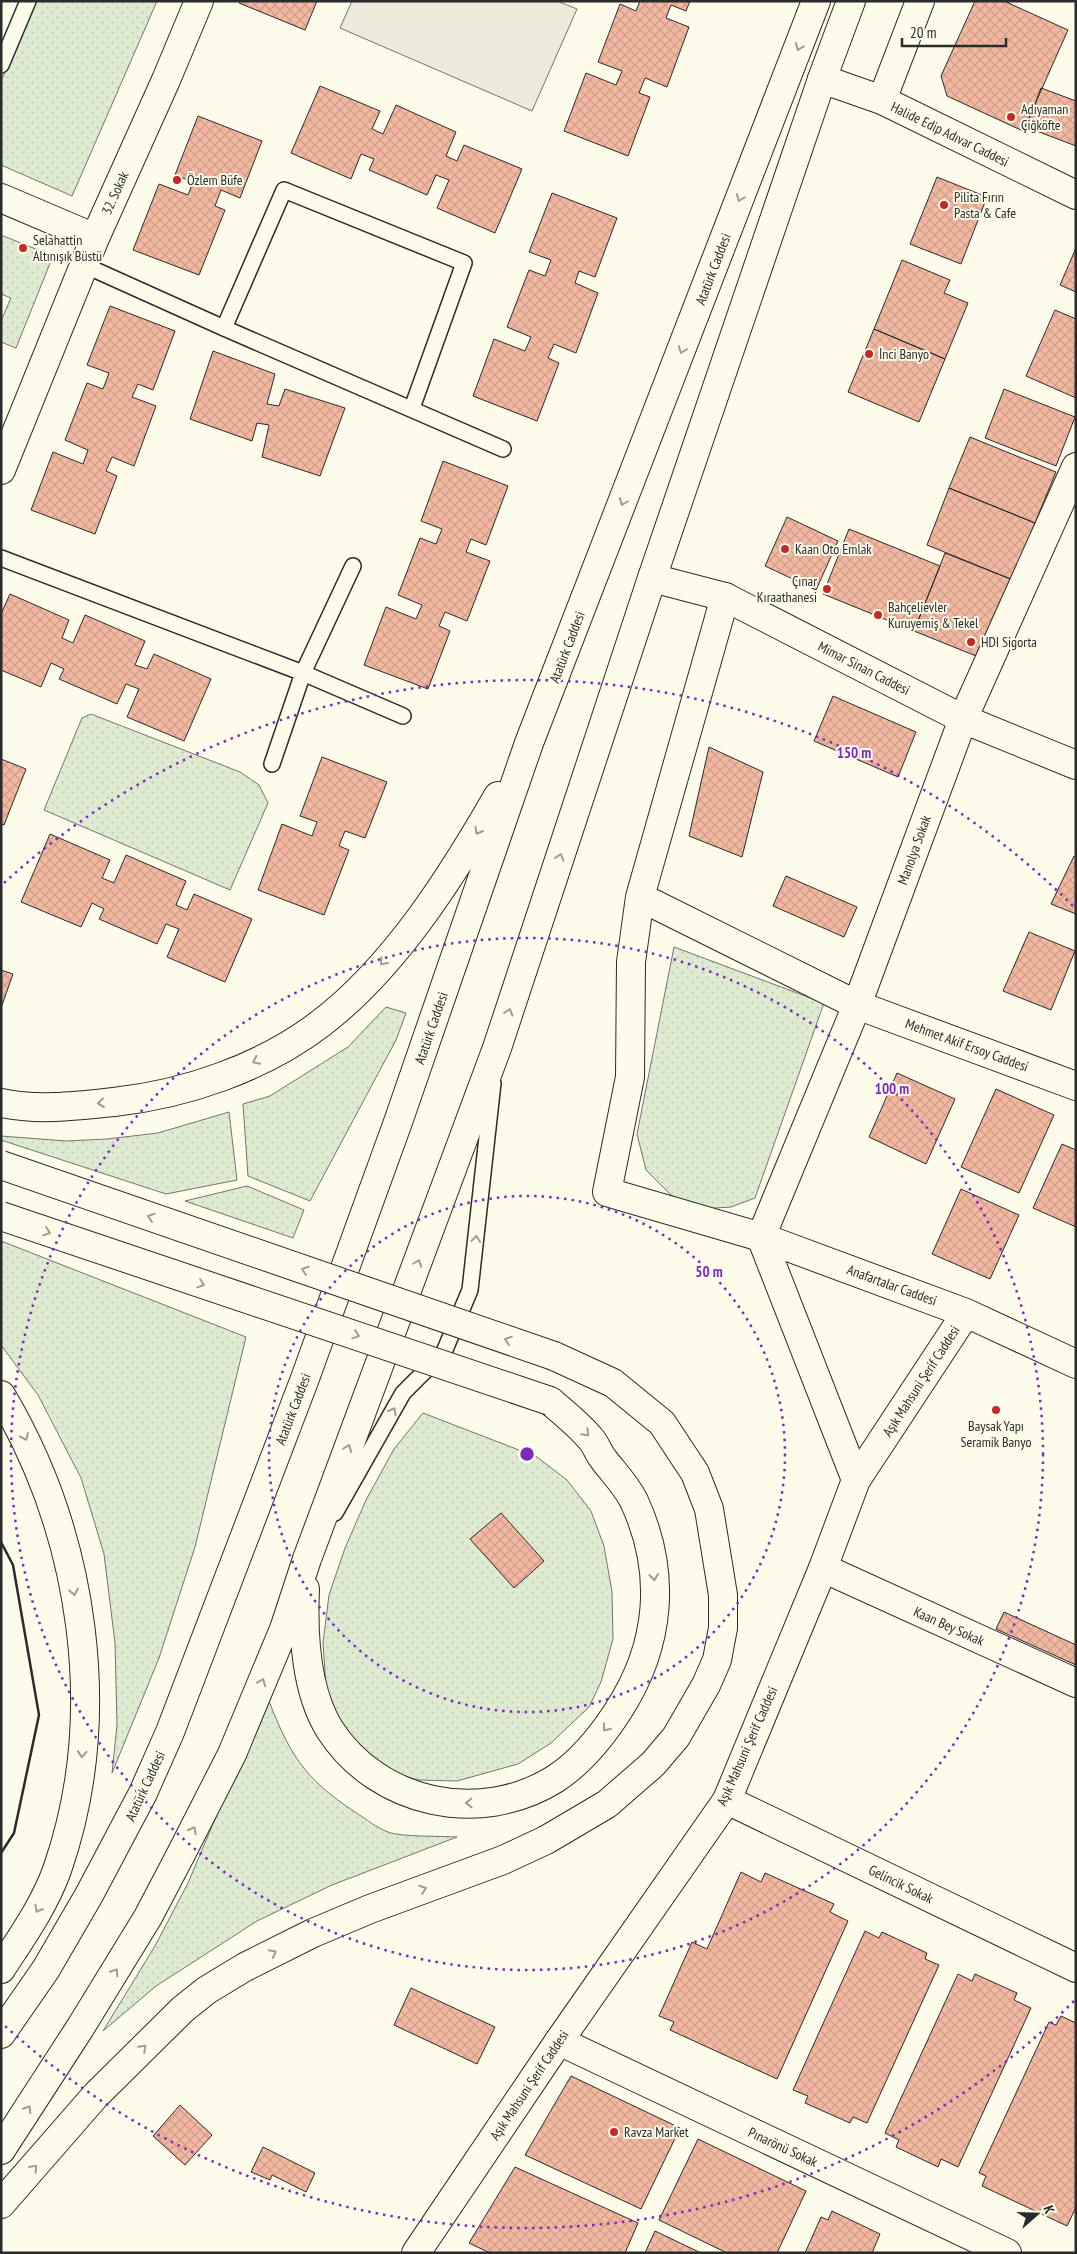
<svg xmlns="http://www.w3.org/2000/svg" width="1077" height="2254" font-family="'PT Sans Narrow',sans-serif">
	<defs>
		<pattern id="green-dots" width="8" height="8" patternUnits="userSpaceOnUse" patternTransform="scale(1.25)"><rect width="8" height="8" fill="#deebd1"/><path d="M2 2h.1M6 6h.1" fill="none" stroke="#bfcab4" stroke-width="1.8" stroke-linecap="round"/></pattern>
		<pattern id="building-cross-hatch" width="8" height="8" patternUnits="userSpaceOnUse" patternTransform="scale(1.25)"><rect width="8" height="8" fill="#f2b8a0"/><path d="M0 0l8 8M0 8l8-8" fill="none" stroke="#d09e8a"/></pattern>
	</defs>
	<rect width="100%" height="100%" fill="#fdfbea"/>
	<path fill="url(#green-dots)" stroke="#74746e" d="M36,1H157L72,196L1,165V81Z
		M1,235L53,256L16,348L1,342V321L11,298L1,294Z
		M91,714L240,772L259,785L268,803L230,890L44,810L82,718Z
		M674,947L824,1003L755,1198L731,1207L700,1209L671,1195L646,1170L637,1134Z
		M386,1007L406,1013L396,1040L310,1201L248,1176L243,1104L270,1096L348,1047Z
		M229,1112L237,1180L166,1194L1,1140V1136L66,1141L107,1139L158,1133Z
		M247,1186L304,1210L293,1238L185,1201Z
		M1,1241L246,1337L195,1547L159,1658L112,1773L117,1725L115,1643L104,1554L81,1478L38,1395L1,1345Z
		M423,1413L537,1457L567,1480L591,1511L604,1546L612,1592L613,1639L601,1682L589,1707L551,1743L518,1764L457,1781L418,1780L389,1771L357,1747L338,1717L326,1686L323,1643L329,1595L345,1548L366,1500L394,1449Z
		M267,1696C289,1753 303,1778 355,1812C366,1819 377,1828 388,1832C400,1837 442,1836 457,1837L332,1885L257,1921L156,1986L103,2031L155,1946L188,1883Z"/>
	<path fill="#eceadb" stroke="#74746e" d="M352,1H557L577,9L532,111L340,28Z"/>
	<path fill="url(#building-cross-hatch)" stroke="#2b2b2b" d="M240,1H317L305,30L239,3Z
		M640,1H690L686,11L671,5L666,18L689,27L667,87L645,78L639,93L650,97L628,156L564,131L586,73L616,85L622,71L598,62L620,4L636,11Z
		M975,1H1004L1068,30L1023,131L947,96L941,76Z
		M320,86L380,111L372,129L383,134L396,105L456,132L446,156L457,161L464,145L522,169L495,233L437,208L449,180L436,175L427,195L369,170L374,159L361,154L351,179L291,153Z
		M1041,88L1076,101V146L1026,127Z
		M198,116L262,141L240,198L221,190L215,206L225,210L199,275L133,250L159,184L188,195L193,182L175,175Z
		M937,177L987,197L961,264L910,244Z
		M552,193L617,218L595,277L579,271L575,283L598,293L576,353L554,344L548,358L559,363L537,421L473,396L494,339L525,351L531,337L507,327L529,270L545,276L551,260L529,252Z
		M1076,248V292L1060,285Z
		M902,260L950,280L944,293L968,303L945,359L874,329Z
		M110,306L175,331L153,390L138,384L132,397L156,406L134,466L112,457L106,471L117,476L95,534L31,510L53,452L83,464L88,450L65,440L87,383L103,389L109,373L87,365Z
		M1055,310L1076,319V398L1026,376Z
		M874,329L945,359L919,422L848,392Z
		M213,351L275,374L267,404L279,406L285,389L345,408L320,476L262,457L269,425L257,423L252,441L190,419Z
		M1004,389L1075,417L1056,466L985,438Z
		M970,437L1056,472L1035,523L949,488Z
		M443,461L508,486L486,545L471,539L466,552L490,561L467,621L445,612L439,626L450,631L428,689L364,665L386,607L416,619L422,605L398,595L420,538L436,544L442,529L421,521Z
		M949,488L1035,523L1013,580L927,545Z
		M787,517L838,541L816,590L765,566Z
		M849,529L940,566L914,631L823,594Z
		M945,553L1013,580L981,658L914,631Z
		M10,594L69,620L62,638L73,643L85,615L145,641L135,665L147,669L154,654L211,679L184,741L127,717L139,689L126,684L117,704L59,679L64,669L51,663L41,687L1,670V614Z
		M833,696L916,732L898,777L814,741Z
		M709,747L763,772L742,857L689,836Z
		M322,757L387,782L365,838L345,831L339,846L349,850L324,915L258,890L282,824L312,836L317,822L300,816Z
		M1,759L26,769L4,825L1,824Z
		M50,834L110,860L102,878L114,883L126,855L186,881L176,905L187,910L194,894L252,919L225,982L167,957L179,929L166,924L157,944L99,919L104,909L92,903L81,927L21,902Z
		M1074,856L1076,857V914L1051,904Z
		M786,876L857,907L844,937L773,906Z
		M1029,932L1075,951L1051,1010L1003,991Z
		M1,970L13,974L1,1008Z
		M897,1073L955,1099L926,1164L869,1137Z
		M996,1089L1054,1115L1019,1193L961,1167Z
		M1062,1144L1076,1150V1227L1033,1208Z
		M961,1189L1019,1215L990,1279L932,1254Z
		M501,1513L544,1561L514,1588L470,1539Z
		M1004,1612L1076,1645V1665L996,1629Z
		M741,1872L761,1882L765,1873L834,1904L830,1912L848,1921L777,2079L670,2030L674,2022L659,2016L692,1942L707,1949Z
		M865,1931L879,1938L882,1932L927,1953L925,1959L939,1965L867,2123L853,2117L850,2123L805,2103L808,2096L793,2090Z
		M958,1974L972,1981L975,1974L1017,1993L1014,2000L1031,2008L958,2167L941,2159L938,2167L896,2147L899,2140L885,2133Z
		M411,1988L495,2027L477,2064L394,2025Z
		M1061,2016L1076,2023V2207L1067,2226L982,2186L986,2176L979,2173L1049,2022L1056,2025Z
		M571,2076L680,2128L641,2209L525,2155Z
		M180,2105L212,2135L185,2165L153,2136Z
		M698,2139L806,2191L777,2253H727L659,2220Z
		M263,2147L315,2173L306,2192L272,2175L270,2180L251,2172Z
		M515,2167L638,2223L625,2253H490L469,2243Z
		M832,2211L880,2234L872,2253H805L821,2217L828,2220Z
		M655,2231L701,2253H645Z"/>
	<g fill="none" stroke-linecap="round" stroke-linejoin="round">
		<g stroke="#2b2b2b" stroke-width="18">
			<path id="service" d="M1,65L28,1
				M84,265L224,328L503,449
				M224,328L284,190L464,263L412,408
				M1,558L303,673L403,716
				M272,764L303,673L353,566
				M335,1513L403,1393L444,1352L470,1290L493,1083"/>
		</g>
		<g stroke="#2b2b2b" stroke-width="30">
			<path id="minor" d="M882,100L920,1
				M1,198L95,238
				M1,470L95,238L166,80L199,1
				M725,597L640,897L857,1005
				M640,897L631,962L630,1077L607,1192L761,1237L857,1005L963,719L1076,467
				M823,1568L1076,1683
				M727,1800L1076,1968
				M559,2041L1007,2253"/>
		</g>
		<g stroke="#2b2b2b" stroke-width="30">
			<path id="tertiary" d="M822,79L882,100L1076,195
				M652,578L725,597L963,719L1076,765
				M857,1005L1076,1086
				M761,1237L966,1313L1076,1364
				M761,1237L856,1480
				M416,2253L559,2041L727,1800L823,1568L856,1480L966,1313"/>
		</g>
		<g stroke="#2b2b2b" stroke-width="30">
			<path id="trunk" d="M1,1103C38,1111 77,1106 114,1102C186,1094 262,1068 320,1024C395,967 452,876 498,796
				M1,1395C84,1535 111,1715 57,1870C44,1906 21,1938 1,1969
				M305,1589C303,1634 305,1690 330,1730C378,1804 480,1826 555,1779C581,1762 602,1736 618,1711C661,1645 667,1572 634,1501C626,1485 614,1473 604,1460C598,1453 596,1444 590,1438C578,1424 564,1413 550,1401
				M1,2034L46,1969L89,1895L143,1793L170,1732L304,1381L398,1122L529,743L816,1
				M1,2150L80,2028L148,1917L181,1854L232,1754L284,1629L307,1559L497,1048L652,578L822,79L851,1
				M1,2204L96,2095L183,2009L207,1990L245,1967L313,1933L370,1909L503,1860L546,1840L607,1804L653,1764L676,1737L706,1685L717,1660L723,1628V1595L709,1509L695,1473L662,1423L613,1383L554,1356"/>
		</g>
		<use href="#service" stroke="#fdfbea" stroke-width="15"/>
		<use href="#minor" stroke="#fdfbea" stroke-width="28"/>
		<use href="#tertiary" stroke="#fdfbea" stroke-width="28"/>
		<use href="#trunk" stroke="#fdfbea" stroke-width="28"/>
		<g stroke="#2b2b2b" stroke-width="30" stroke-linecap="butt">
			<path id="trunk-bridge" d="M1,1165L554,1356
				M1,1216L550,1401"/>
		</g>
		<use href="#trunk-bridge" stroke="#fdfbea" stroke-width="28"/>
		<path stroke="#2b2b2b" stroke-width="2.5" d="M1,1542L13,1565L39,1715L14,1833L1,1853"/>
	</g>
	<defs><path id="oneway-chevron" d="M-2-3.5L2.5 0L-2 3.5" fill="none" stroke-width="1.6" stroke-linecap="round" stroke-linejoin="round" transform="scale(1.25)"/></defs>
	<g stroke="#9e9d94">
		<use href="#oneway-chevron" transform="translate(799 47) rotate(111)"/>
		<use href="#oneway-chevron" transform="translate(740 198) rotate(111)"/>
		<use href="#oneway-chevron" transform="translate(682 350) rotate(111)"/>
		<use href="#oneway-chevron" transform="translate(623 502) rotate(111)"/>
		<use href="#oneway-chevron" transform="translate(478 831) rotate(120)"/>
		<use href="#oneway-chevron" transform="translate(560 857) rotate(-72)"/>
		<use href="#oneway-chevron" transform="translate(383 962) rotate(131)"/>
		<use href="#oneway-chevron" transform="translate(509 1012) rotate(-72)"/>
		<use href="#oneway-chevron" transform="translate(256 1061) rotate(154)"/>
		<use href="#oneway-chevron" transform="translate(101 1103) rotate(174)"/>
		<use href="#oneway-chevron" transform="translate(151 1217) rotate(-161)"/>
		<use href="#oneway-chevron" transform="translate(47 1232) rotate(19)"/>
		<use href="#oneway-chevron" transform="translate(476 1239) rotate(-83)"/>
		<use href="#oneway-chevron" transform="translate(418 1263) rotate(-69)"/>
		<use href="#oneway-chevron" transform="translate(305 1270) rotate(-161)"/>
		<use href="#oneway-chevron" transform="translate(201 1284) rotate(19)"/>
		<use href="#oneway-chevron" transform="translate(356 1335) rotate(19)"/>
		<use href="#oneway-chevron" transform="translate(508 1340) rotate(-161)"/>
		<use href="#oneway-chevron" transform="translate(393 1411) rotate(-61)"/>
		<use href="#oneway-chevron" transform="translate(586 1433) rotate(45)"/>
		<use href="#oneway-chevron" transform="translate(25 1437) rotate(66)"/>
		<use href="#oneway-chevron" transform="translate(348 1448) rotate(-69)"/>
		<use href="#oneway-chevron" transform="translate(654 1577) rotate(84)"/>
		<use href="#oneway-chevron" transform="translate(74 1592) rotate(79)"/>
		<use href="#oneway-chevron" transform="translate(262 1682) rotate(-67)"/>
		<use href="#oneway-chevron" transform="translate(606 1728) rotate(128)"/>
		<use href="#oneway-chevron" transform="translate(82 1754) rotate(95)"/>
		<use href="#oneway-chevron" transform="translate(469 1803) rotate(179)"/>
		<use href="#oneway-chevron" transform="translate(193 1830) rotate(-63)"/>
		<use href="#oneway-chevron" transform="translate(423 1889) rotate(-20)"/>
		<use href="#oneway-chevron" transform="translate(38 1909) rotate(120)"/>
		<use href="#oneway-chevron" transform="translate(273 1953) rotate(-27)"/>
		<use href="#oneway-chevron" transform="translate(115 1972) rotate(-58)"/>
		<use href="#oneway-chevron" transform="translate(143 2048) rotate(-45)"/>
		<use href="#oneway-chevron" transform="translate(28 2109) rotate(-58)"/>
		<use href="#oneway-chevron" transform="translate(34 2168) rotate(-49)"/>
	</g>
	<g fill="none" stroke="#7b2cbf" stroke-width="2.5" stroke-dasharray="2.5 5">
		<circle cx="527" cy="1454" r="258"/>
		<circle cx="527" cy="1454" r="516"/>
		<path d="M1074 2001A774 774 0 0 1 4 2025M4 883A774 774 0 0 1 1074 907"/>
	</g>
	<g fill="#c62828" stroke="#fdfbea" stroke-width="2">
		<circle cx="1011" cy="117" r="5"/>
		<circle cx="177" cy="180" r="5"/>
		<circle cx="944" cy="205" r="5"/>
		<circle cx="23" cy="248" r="5"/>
		<circle cx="869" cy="354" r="5"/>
		<circle cx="785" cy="549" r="5"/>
		<circle cx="827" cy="589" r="5"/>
		<circle cx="878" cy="615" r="5"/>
		<circle cx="971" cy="642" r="5"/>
		<circle cx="996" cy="1410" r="5"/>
		<circle cx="614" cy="2132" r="5"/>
	</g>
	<g text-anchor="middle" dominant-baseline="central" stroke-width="4" stroke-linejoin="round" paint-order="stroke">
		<g font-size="14" fill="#2b2b2b" stroke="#fdfbea" text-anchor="start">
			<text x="1021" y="109">Adıyaman<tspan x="1021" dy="16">Çiğköfte</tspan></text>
			<text x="187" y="180">Özlem Büfe</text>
			<text x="954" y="197">Pilita Fırın<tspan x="954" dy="16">Pasta &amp; Cafe</tspan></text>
			<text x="33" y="240">Selahattin<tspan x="33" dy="16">Altınışık Büstü</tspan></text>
			<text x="879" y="354">İnci Banyo</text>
			<text x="795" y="549">Kaan Oto Emlak</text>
			<text x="817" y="581" text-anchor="end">Çınar<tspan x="817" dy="16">Kıraathanesi</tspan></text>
			<text x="888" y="607">Bahçelievler<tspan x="888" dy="16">Kuruyemiş &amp; Tekel</tspan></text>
			<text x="981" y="642">HDI Sigorta</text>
			<text x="996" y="1426" text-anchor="middle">Baysak Yapı<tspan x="996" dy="16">Seramik Banyo</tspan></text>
			<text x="624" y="2132">Ravza Market</text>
		</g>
		<g font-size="14" fill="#2b2b2b" stroke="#fdfbea">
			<text transform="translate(950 134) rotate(26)">Halide Edip Adıvar Caddesi</text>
			<text transform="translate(115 193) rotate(-66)">32. Sokak</text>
			<text transform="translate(713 269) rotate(-69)">Atatürk Caddesi</text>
			<text transform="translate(567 647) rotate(-69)">Atatürk Caddesi</text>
			<text transform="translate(864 668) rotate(27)">Mimar Sinan Caddesi</text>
			<text transform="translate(914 850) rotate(-70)">Manolya Sokak</text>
			<text transform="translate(431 1028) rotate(-71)">Atatürk Caddesi</text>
			<text transform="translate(967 1045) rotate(20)">Mehmet Akif Ersoy Caddesi</text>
			<text transform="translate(892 1285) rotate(20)">Anafartalar Caddesi</text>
			<text transform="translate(921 1381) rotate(-57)">Aşık Mahsuni Şerif Caddesi</text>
			<text transform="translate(293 1409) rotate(-69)">Atatürk Caddesi</text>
			<text transform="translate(949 1626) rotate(24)">Kaan Bey Sokak</text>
			<text transform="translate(747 1746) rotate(-66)">Aşık Mahsuni Şerif Caddesi</text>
			<text transform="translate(145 1786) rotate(-65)">Atatürk Caddesi</text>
			<text transform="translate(901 1884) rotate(26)">Gelincik Sokak</text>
			<text transform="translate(529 2085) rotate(-56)">Aşık Mahsuni Şerif Caddesi</text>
			<text transform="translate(783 2147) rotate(25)">Pınarönü Sokak</text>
		</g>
	</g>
	<circle cx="527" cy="1454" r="8" fill="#7b2cbf" stroke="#fdfbea" stroke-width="2.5"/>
	<g font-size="15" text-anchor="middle" font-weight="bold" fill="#7b2cbf" stroke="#fdfbea" stroke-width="4" stroke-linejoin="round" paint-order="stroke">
		<text x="854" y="758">150 m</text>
		<text x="892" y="1094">100 m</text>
		<text x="709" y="1277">50 m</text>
	</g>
	<rect width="1077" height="2254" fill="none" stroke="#2b2b2b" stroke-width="5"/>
	<g transform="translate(1037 2214) rotate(70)" stroke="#fdfbea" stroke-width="4" paint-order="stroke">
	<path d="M0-4L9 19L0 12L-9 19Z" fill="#2b2b2b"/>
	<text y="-8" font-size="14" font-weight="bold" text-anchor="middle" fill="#2b2b2b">K</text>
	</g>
	<path d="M902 38v8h104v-8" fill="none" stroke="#2b2b2b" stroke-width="2.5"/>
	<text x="910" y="38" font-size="15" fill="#2b2b2b" stroke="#fdfbea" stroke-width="4" paint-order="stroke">20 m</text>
</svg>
